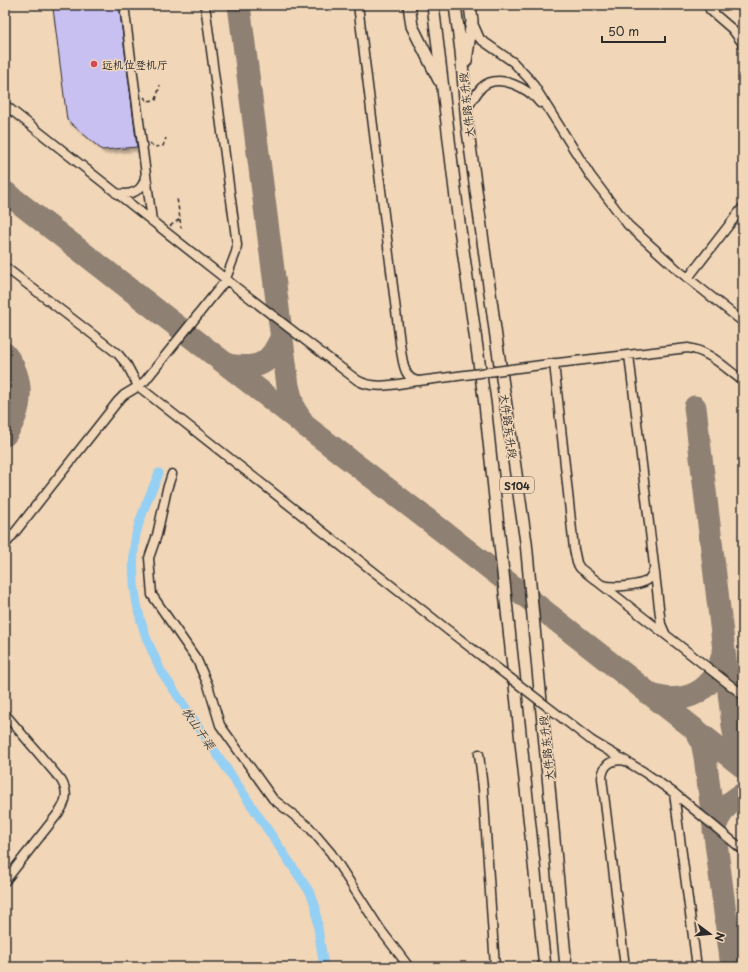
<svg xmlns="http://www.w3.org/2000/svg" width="748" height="972" font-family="'Playpen Sans','LXGW WenKai TC',sans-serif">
	<defs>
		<filter id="shadow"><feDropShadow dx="3.5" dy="3.5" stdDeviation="1" flood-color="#0004"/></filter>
	</defs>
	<rect width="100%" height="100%" fill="#f1d6b8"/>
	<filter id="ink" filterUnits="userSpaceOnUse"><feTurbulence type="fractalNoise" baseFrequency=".025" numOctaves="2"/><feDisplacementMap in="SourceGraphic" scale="8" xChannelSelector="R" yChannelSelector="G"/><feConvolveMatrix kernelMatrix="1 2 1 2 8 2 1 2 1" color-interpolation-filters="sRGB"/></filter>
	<g filter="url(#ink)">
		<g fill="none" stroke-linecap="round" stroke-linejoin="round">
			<path stroke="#94cff4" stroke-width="9" d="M159,473C151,493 138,519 135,540C131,572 135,607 146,637C151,649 156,660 161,671L311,894L316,908L318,928L324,967"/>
			<path stroke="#8e8072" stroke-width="23" d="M239,5L288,386L294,409L302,421
				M5,192L308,428L445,533L743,767
				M5,354C25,379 23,410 5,435
				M228,365C258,370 270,365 282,336
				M695,407L733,726L737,747L743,760
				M649,694C686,707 715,691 723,653
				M696,731L702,742L705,757L732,967
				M714,830C719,814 728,802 743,794"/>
		</g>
		<path fill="#c9c0f2" stroke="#2b2b2b" filter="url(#shadow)" d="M55,5H119L137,147L102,150L67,120L53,8Z"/>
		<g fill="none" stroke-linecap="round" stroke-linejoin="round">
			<g stroke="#2b2b2b" stroke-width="11">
				<path id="minor" d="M124,5L152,221
					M358,5L401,351C403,362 404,379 418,381
					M710,10L732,29L743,44
					M472,21L480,39L513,62L531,81L590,175L628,225L679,271L743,322
					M5,105L237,288L357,380C375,391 399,383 419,381
					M466,110C471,103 476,93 482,87C499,72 529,89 540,103
					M116,193C129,196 144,192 145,176
					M5,267L118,354L127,365L138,386L449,631
					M688,278L743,207
					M629,355L661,624L665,633
					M554,363L574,549L577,563L580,568L743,695
					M549,364L688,348C710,351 726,369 743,381
					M172,474L167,489L157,535L149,558L152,595L197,660L208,685L220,725L273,799L309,827L331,853L380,929L409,967
					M5,545L118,401L124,395L134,389L145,381L225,281L236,252L237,245L205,5
					M603,585C614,588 639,586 648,580C651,577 653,573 654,569
					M5,714L61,780C68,791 67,800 60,811L5,881
					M592,741L644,772L674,793L743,850
					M479,754L483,788L495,967
					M674,793L697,967
					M625,967L602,778C603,764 613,758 626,761"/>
			</g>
			<g stroke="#2b2b2b" stroke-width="14">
				<path id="major" d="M409,5L412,26L439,80
					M433,5L458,215L485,404L545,967
					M455,5L461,51L467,124L497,344L526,542L566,967
					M466,61L472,21L470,5"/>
			</g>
			<path stroke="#2b2b2b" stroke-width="1.5" stroke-dasharray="4 3" stroke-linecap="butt" d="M144,97L147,101L156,100L160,85
				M150,143L154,147L163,146L166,138
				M180,219L181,228
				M170,226L180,219L177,198"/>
			<use href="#minor" stroke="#f1d6b8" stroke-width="8"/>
			<use href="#major" stroke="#f1d6b8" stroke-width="11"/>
			<g stroke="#2b2b2b" stroke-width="11" stroke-linecap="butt">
				<path id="minor-bridge" d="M419,381L549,364
					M449,631L592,741"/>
			</g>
			<use href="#minor-bridge" stroke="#f1d6b8" stroke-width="8"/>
		</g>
	</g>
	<circle fill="#d1495b" stroke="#f1d6b8" stroke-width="1.5" cx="94" cy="64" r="4"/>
	<g text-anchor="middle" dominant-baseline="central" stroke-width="3" stroke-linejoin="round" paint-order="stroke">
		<rect fill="#f1d6b8" stroke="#665e55" stroke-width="1" x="500" y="477" width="34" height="16" rx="3"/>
		<g font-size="10" font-weight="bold" fill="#2b2b2b">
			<text x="517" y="485">S104</text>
		</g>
		<g font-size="11" fill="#2b2b2b" stroke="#f1d6b8" text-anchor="start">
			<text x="102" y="64">远机位登机厅</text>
		</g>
		<g font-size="11" fill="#2b2b2b" stroke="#f1d6b8">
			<text transform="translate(466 105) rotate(-96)">大件路东升段</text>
			<text transform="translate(509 426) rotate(82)">大件路东升段</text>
			<text transform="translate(546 748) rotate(-96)">大件路东升段</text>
		</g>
		<g font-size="12" font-style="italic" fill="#3b4449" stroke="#f1d6b8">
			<text transform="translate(199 728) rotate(56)">牧山干渠</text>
		</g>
	</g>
	<rect width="748" height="972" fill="none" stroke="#f1d6b8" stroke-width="20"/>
	<rect x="10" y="10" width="728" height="952" fill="none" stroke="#2b2b2b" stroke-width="1.5" filter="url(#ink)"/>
	<g transform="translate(710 934) rotate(106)" stroke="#f1d6b8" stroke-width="3" paint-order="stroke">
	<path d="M0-3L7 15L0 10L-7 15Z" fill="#2b2b2b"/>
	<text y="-6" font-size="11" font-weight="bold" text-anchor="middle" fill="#2b2b2b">N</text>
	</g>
	<path d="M602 36v6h63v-6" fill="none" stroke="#2b2b2b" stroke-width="2"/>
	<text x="608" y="36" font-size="12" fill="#2b2b2b" stroke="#f1d6b8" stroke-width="3" paint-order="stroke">50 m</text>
</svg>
